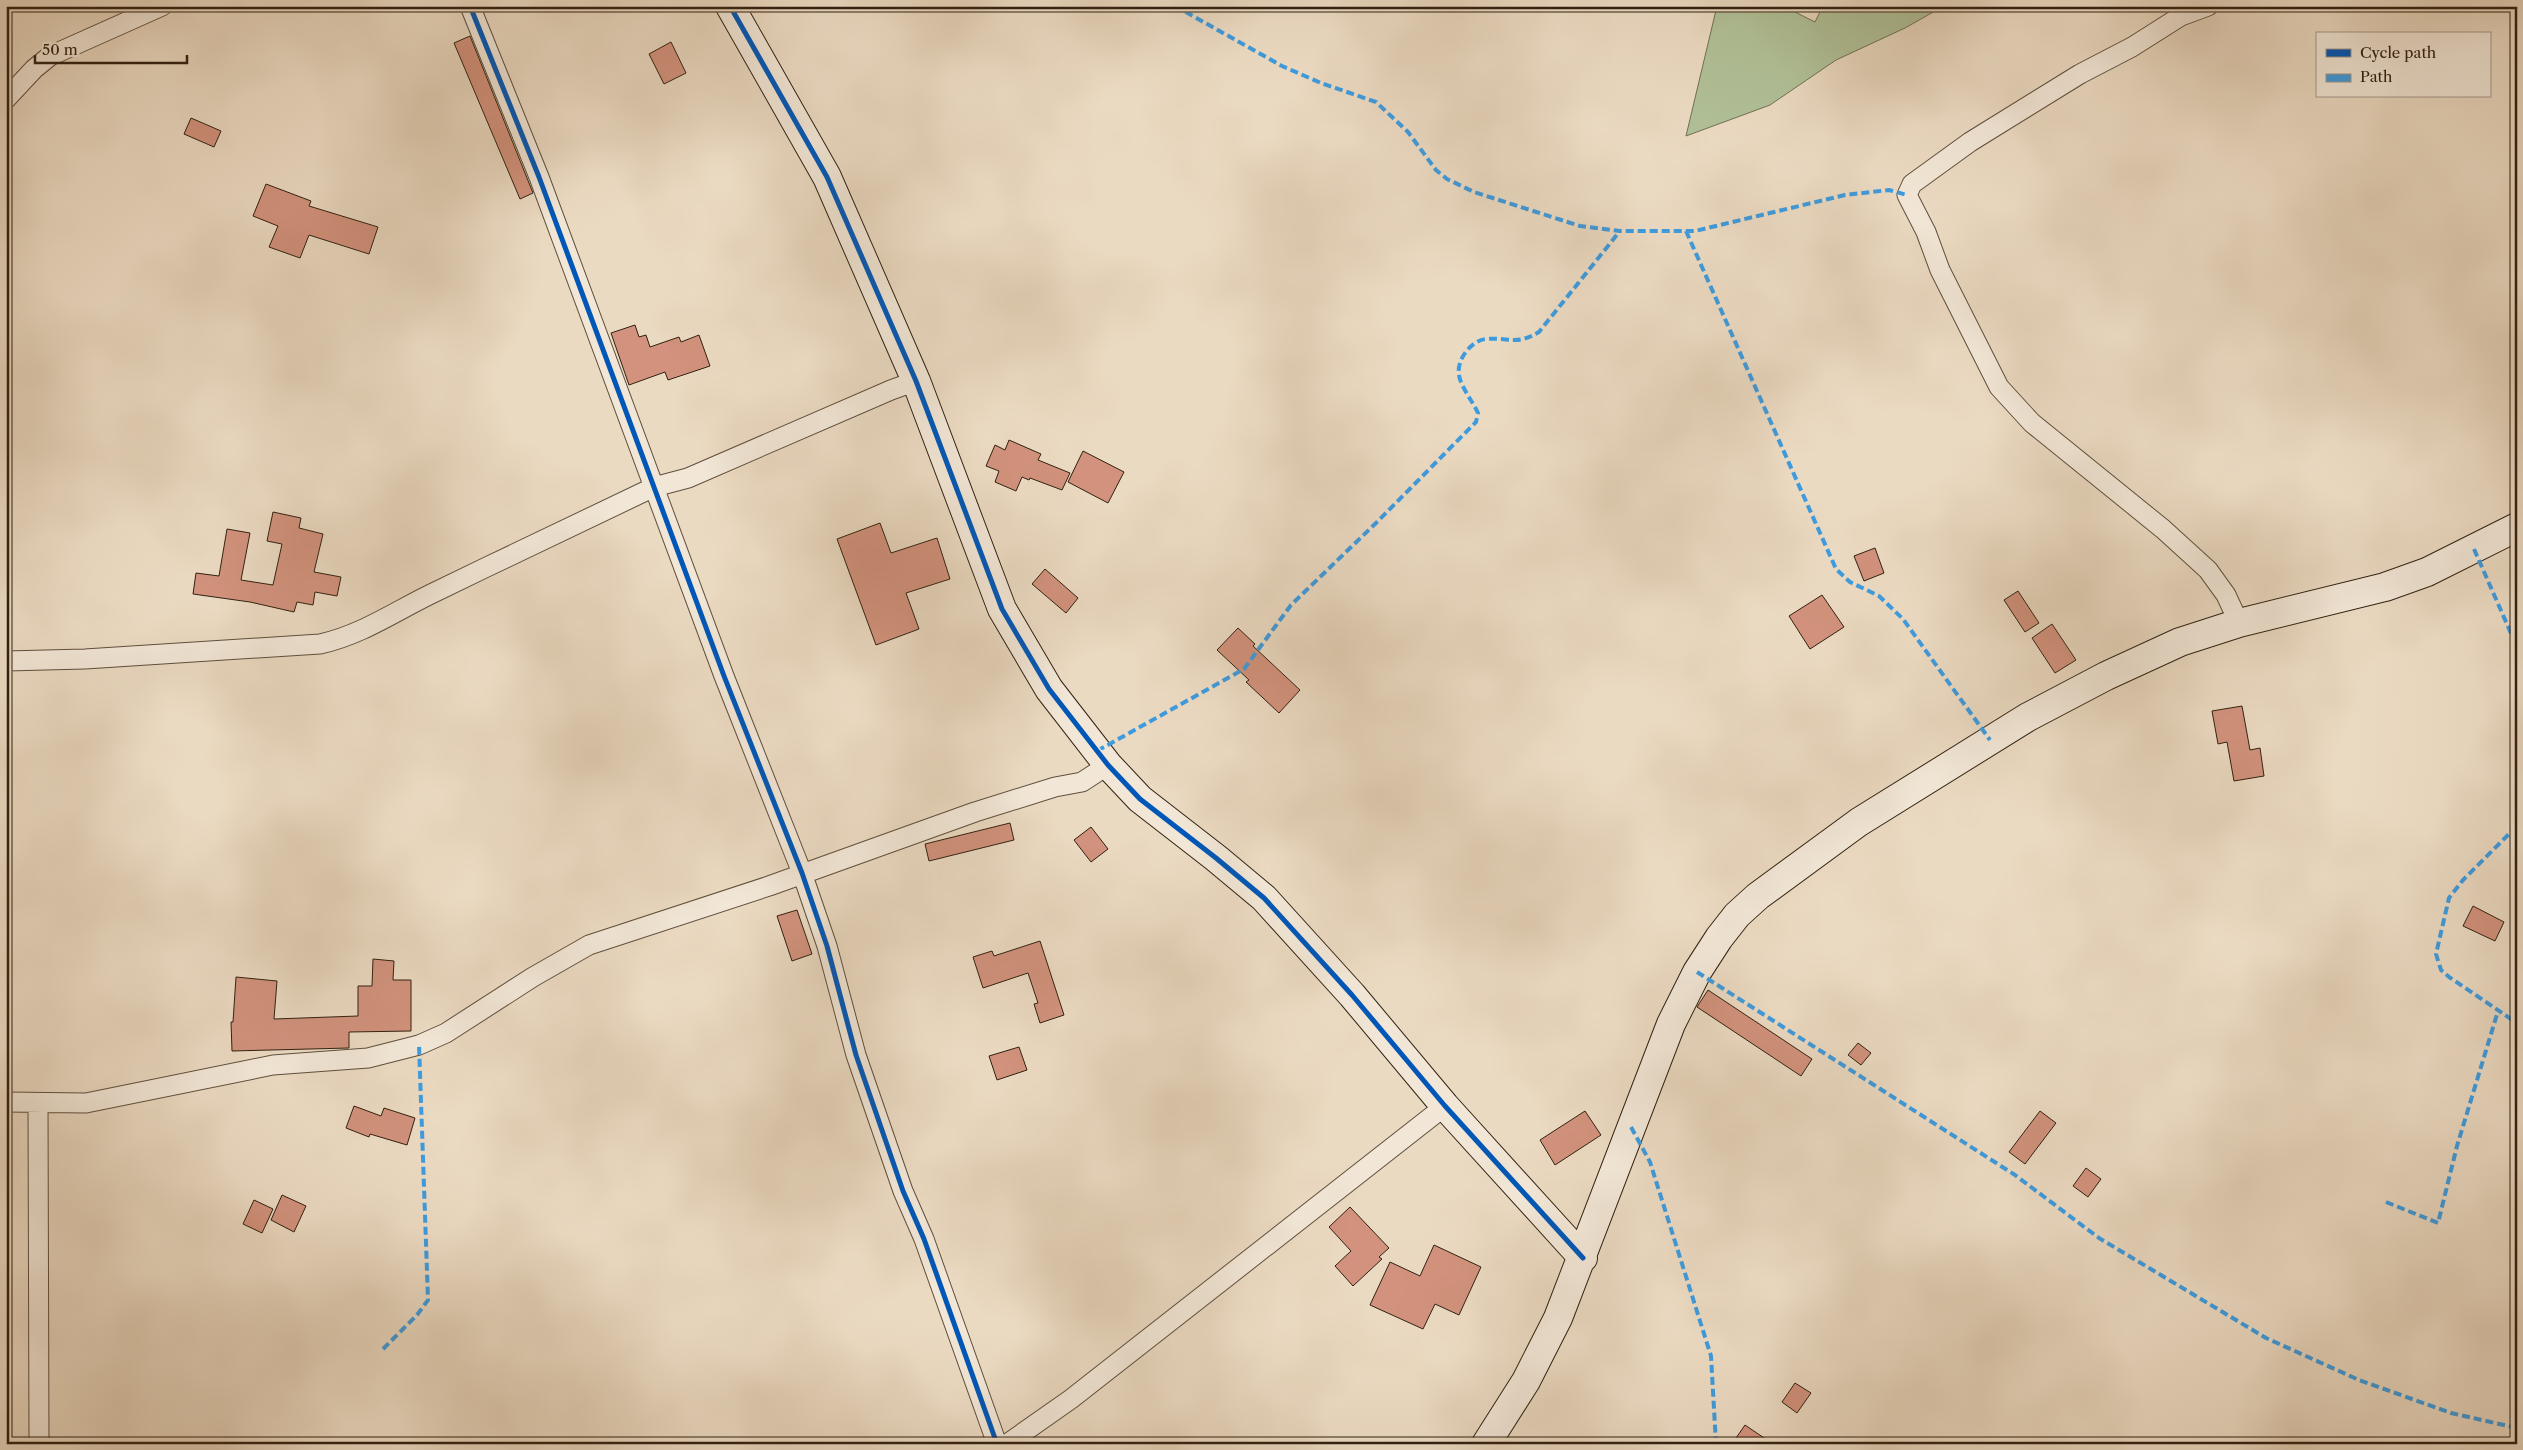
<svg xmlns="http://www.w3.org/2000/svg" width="2523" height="1450" font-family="'Libre Caslon Text',serif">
	<rect width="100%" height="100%" fill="#ebdac2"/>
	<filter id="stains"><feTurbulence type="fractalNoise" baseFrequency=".004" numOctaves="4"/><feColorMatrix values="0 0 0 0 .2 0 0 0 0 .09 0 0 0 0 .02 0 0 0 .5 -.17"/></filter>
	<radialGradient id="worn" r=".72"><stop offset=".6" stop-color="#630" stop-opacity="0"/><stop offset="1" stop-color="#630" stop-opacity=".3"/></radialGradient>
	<path fill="#b1c198" stroke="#707154" d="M1717,6H1783L1815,22L1823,6H1944L1905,28L1836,60L1770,105L1686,136Z"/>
	<path fill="#d2927d" stroke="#302111" d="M470,36L533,193L520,199L454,43Z
		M671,42L686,73L664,84L649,54Z
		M191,118L221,131L214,147L184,134Z
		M266,184L311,201L309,206L378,227L369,254L309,235L300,258L269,247L278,226L253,216Z
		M635,325L639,337L646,335L650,347L679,337L681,342L699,335L710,366L668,380L665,372L629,385L611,333Z
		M1009,440L1041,454L1038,460L1070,473L1062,490L1030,478L1029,480L1022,477L1016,491L995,482L999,471L986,466L995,445L1005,450Z
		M1083,451L1124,472L1108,503L1068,482Z
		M273,512L301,518L299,528L323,534L314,572L341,577L337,596L315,592L313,605L297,602L294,612L250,602L193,594L196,573L219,576L227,529L250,533L241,580L273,585L282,544L267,541Z
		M880,523L891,553L937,538L950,579L906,593L919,629L876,645L837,539Z
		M1875,548L1884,573L1864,581L1854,556Z
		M1045,569L1078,598L1066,613L1032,584Z
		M2018,591L2039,623L2025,632L2004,600Z
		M1822,595L1844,627L1810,649L1789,616Z
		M2052,624L2076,660L2055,673L2032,638Z
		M1238,628L1255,644L1253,646L1300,690L1279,713L1246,682L1249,680L1217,650Z
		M2242,706L2250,750L2260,748L2264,776L2234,781L2227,742L2218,744L2212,711Z
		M1010,823L1014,840L929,861L925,844Z
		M1091,827L1108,849L1091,862L1074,840Z
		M2473,906L2504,922L2495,941L2463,926Z
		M797,910L812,954L792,961L777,916Z
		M1040,941L1064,1015L1040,1023L1034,1004L1038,1003L1028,973L983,988L973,957L992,951L994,956Z
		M373,959L394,961L393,980H411V1031L349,1032V1048L232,1051L231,1022H233L236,977L277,981L274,1019L358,1016V986H372Z
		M1708,990L1812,1059L1801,1076L1697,1007Z
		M1858,1043L1871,1053L1861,1065L1848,1055Z
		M1019,1047L1027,1070L997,1080L989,1056Z
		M354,1106L381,1116L384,1108L415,1118L407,1145L370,1134L369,1137L346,1128Z
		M1585,1111L1601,1135L1555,1165L1540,1140Z
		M2040,1111L2056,1123L2025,1164L2009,1152Z
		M2086,1168L2101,1179L2088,1197L2073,1186Z
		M282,1195L306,1206L294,1232L271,1220Z
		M254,1200L273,1209L262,1233L243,1224Z
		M1350,1207L1389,1248L1379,1257L1382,1259L1353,1286L1335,1266L1351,1251L1329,1227Z
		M1434,1245L1481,1267L1459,1315L1435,1304L1423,1329L1370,1305L1390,1262L1420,1276Z
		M1795,1383L1811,1393L1797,1413L1782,1402Z
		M1745,1425L1773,1444H1745L1736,1438Z"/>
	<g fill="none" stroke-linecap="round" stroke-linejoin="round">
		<g stroke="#5f4f3d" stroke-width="21">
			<path id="street" d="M470,6L539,177L724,676L802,873L827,946L856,1055L903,1191L924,1239L997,1444
				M2208,6L2181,16L2132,47L2080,74L1970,142L1912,184L1907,195L1926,232L1940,270L1999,387L2032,423L2163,529L2208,570L2226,595L2239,623
				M6,99L34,69L50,56L162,6
				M6,661L85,659L320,644C361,635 394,612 431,594C505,558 579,523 654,487L688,478L891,390L916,381
				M6,1102L86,1103L273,1065L368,1058L419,1045L446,1033L533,977L589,945L769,886L975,812L1055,787L1082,782L1108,765
				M38,1104L39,1444
				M1007,1444L1071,1399L1445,1106"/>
		</g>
		<g stroke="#302111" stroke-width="30">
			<path id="secondary" d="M730,6L827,177L916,381L1002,609L1049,689L1108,765L1140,799L1216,858L1264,898L1352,995L1445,1106L1583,1258
				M1486,1444L1526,1381L1558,1318L1671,1024L1697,972L1719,938L1737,915L1758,896L1859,822L2028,717L2106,676L2180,642L2239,623L2385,587L2427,572L2517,527"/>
		</g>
		<use href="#street" stroke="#f2e7d7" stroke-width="19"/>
		<use href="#secondary" stroke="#f2e7d7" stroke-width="28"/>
		<path stroke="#3e9bde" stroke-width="4" stroke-dasharray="8 4" stroke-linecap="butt" d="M1175,6L1282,66L1321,83L1376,102L1408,132L1436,170L1447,179L1474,192L1580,226L1620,231H1695L1845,195L1889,190L1907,195
			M1686,231L1836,569L1850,582L1879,596L1903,619L1990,740
			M2474,549L2517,647
			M1097,751L1244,669L1291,605L1376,523L1476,422L1478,413C1474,404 1460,385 1459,375C1456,360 1472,339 1487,339C1511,337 1515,346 1539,332L1620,231
			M2517,826L2463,880L2449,898L2436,954L2441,970L2449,977L2517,1023
			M1697,972L2015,1175L2099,1238L2266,1338L2359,1380L2451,1413L2517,1428
			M1631,1127L1650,1162L1711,1356L1716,1444
			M2386,1202L2438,1223L2457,1146L2498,1011
			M383,1349L417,1315L428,1300L419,1045"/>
		<g stroke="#f2e7d7" stroke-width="8">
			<path id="cycleway" d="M470,6L539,177L724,676L802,873L827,946L856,1055L903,1191L924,1239L997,1444
				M730,6L827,177L916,381L1002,609L1049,689L1108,765L1140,799L1216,858L1264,898L1352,995L1445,1106L1583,1258"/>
		</g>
		<use href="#cycleway" stroke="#0057b8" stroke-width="5"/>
	</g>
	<rect width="2523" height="1450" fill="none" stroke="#ebdac2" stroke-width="25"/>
	<rect x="8" y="8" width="2508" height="1435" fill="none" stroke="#302111" stroke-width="2.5"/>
	<rect x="12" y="12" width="2498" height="1425" fill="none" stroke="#302111"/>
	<rect x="2316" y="32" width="175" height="65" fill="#f2e7d7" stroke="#a49888"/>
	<rect x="2326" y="49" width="25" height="8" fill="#0057b8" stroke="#a49888"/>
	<text x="2360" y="58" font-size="15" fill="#302111">Cycle path</text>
	<rect x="2326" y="74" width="25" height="8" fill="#3e9bde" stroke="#a49888"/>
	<text x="2360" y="82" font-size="15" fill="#302111">Path</text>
	<path d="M35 55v8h152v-8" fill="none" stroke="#302111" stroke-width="2.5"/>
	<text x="42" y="55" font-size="15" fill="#302111" stroke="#f2e7d7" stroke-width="4" paint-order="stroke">50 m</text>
	<rect width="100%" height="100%" filter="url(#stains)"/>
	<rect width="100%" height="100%" fill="url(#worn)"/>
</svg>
